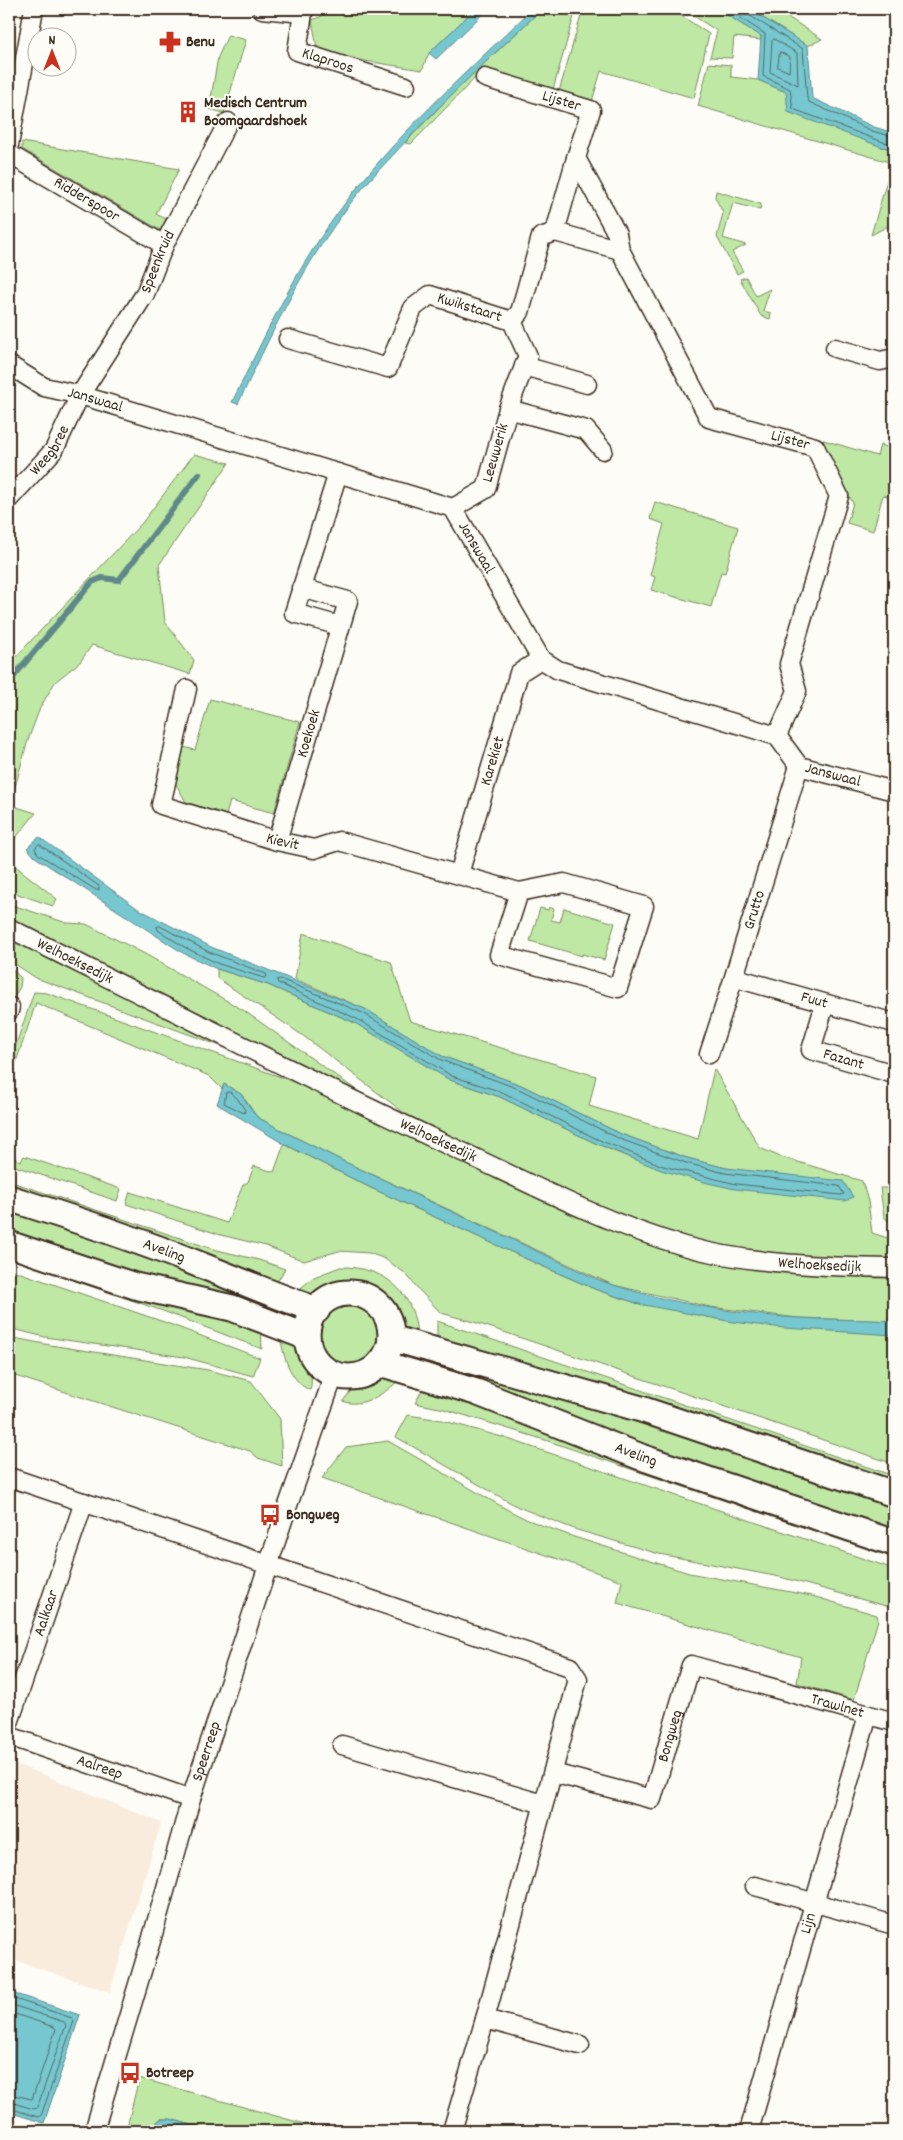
<svg xmlns="http://www.w3.org/2000/svg" width="903" height="2140" font-family="Dekko,sans-serif">
	<rect width="100%" height="100%" fill="#fdfcf7"/>
	<filter id="ink" filterUnits="userSpaceOnUse"><feTurbulence type="fractalNoise" baseFrequency=".02" numOctaves="2"/><feDisplacementMap in="SourceGraphic" scale="10" xChannelSelector="R" yChannelSelector="G"/><feConvolveMatrix kernelMatrix="1 2 1 2 8 2 1 2 1" color-interpolation-filters="sRGB"/></filter>
	<g filter="url(#ink)">
		<path fill="#faecdd" d="M9,1762L45,1775L161,1823L110,1992L9,1958Z"/>
		<path fill="#bee8a4" stroke="#7c8961" d="M327,9H475L429,53L422,70L353,59L317,48L312,20L322,16Z
			M542,9H576L552,93L501,78L487,69L483,76L478,75L411,144L405,143L453,93Z
			M583,9H671L709,34L694,98L601,71L591,105L558,95Z
			M683,9H717L761,36V40L734,37L732,58L710,57L717,31Z
			M749,9H775L822,39L808,46Z
			M228,35L246,40L224,113L209,109L218,57Z
			M709,63L731,65V77L758,80L786,92L882,147L893,149L889,162L698,106Z
			M22,142L179,169L156,214L166,219L160,230L22,149Z
			M894,173V223L871,235L888,177Z
			M716,191L761,204L760,210L733,203L723,238L746,245L732,252L743,271L737,274L717,237L723,213L715,197Z
			M746,277L756,296L770,289L763,311L771,313L770,319L761,316L740,279Z
			M817,438L877,456L880,445L894,449V484L890,497L883,495L873,531L847,523L853,503Z
			M194,454L229,463L159,565L165,622L194,660L190,674L92,645L80,662L55,682L40,708L28,740L10,805L36,813L9,846V664L142,523Z
			M655,502L738,527L725,573L721,572L711,607L651,590L655,577L650,575L664,524L650,519Z
			M210,699L300,722L274,813L230,801L226,815L186,802L171,775L180,746L195,750Z
			M9,861L57,899L53,906L9,891Z
			M9,904L67,923L86,924L145,954L243,1010L386,1111L9,924Z
			M549,907L554,909L551,920L560,922L564,908L615,923L604,960L582,954V956L530,941L540,908L548,910Z
			M303,933L391,962L410,1021L596,1076L589,1106L698,1139L714,1069L760,1148L778,1156L862,1181L868,1201L872,1233L894,1240V1260L802,1257L725,1249L639,1227L420,1125L302,1035L217,978V969L268,985L355,1023L450,1080L500,1097L595,1143L630,1158L853,1197L848,1190L726,1168L687,1158L621,1134L521,1085L442,1056L365,1009L295,979Z
			M9,937L253,1058L36,978L9,960Z
			M9,966L21,978L20,987L9,1006Z
			M34,992L47,993L289,1080L628,1235L894,1276V1321L798,1318L710,1307L613,1285L343,1161L287,1133L257,1117L241,1094L224,1084L222,1089L209,1076L36,1003L9,1083V1065Z
			M284,1144L369,1187L542,1266L597,1290L639,1304L894,1335V1464L474,1322L441,1313L420,1291L405,1273L385,1259L369,1253L339,1251L304,1261L266,1246L221,1235L126,1204L130,1192L227,1223L243,1185L248,1182L254,1166L274,1172Z
			M9,1156L21,1161L24,1156L121,1189L117,1201L9,1164Z
			M9,1181L213,1249L259,1260L285,1269L274,1287L9,1189Z
			M880,1188H894V1226L884,1217Z
			M9,1204L267,1299L262,1313L161,1284L9,1235Z
			M9,1250L261,1325L262,1349L163,1311L9,1258Z
			M340,1267C385,1266 416,1293 417,1338L404,1333L386,1302L365,1288L338,1286L310,1295L297,1291L314,1277Z
			M9,1269L164,1322L260,1358L253,1376L184,1357L45,1337L9,1328Z
			M318 1335a30 30 0 1 1 60 0a30 30 0 1 1-60 0Z
			M437,1321L894,1476V1490L437,1339Z
			M9,1337L50,1345L208,1370L251,1381L280,1419L282,1466L258,1458L250,1451L9,1374Z
			M281,1339L297,1343C305,1356 315,1375 310,1390C292,1383 283,1358 281,1339Z
			M435,1357L562,1393L894,1504V1536L431,1371Z
			M386,1375L399,1380C386,1393 361,1409 343,1401L353,1388Z
			M426,1383L894,1551V1558L545,1440L444,1409L415,1403Z
			M408,1415L441,1420L502,1437L894,1569L893,1608L780,1577L659,1554L577,1530L518,1507L396,1437Z
			M388,1441L508,1510L528,1520L574,1537L689,1573L812,1596L877,1615L878,1620L854,1700L797,1683L801,1657L617,1603L622,1581L322,1478L346,1447Z
			M139,2078L330,2131H214L170,2119H160L150,2131H126Z"/>
		<path fill="#76c7cf" stroke="#5e8888" d="M475,9H488L436,59L429,53Z
			M532,9H542C497,51 452,93 409,138C386,163 361,187 342,215C299,273 269,339 238,404L232,402C264,338 294,272 337,214C392,138 465,74 532,9Z
			M717,9H749L808,46L812,98L874,127L894,133V149L882,147L788,112L786,92L758,80L761,36Z
			M39,837L137,908L211,947L365,1009L442,1056L521,1085L621,1134L687,1158L726,1168L843,1181L853,1197L845,1201L735,1189L708,1183L661,1170L595,1143L500,1097L450,1080L355,1023L268,985L217,969L183,953L35,857L27,848Z
			M224,1084L241,1094L257,1117L287,1133L343,1161L599,1280C657,1301 736,1314 798,1318C830,1320 862,1319 894,1321V1335L784,1328L733,1322L639,1304L597,1290L542,1266L369,1187L284,1144L217,1104Z
			M9,1992L80,2015L44,2123L9,2112Z
			M160,2119H170L214,2131H150Z"/>
		<g fill="none" stroke-linecap="round" stroke-linejoin="round">
			<path stroke="#536965" stroke-width="1" d="M727,9L765,34L763,76L790,89L793,109L883,142L894,144
				M747,9L749,15L803,49L807,98L809,102L872,131L894,137
				M774,39L797,53L798,85L770,72L772,41Z
				M780,52L790,57L789,72L778,67Z
				M39,844L99,886V890H96L38,854L35,849Z
				M160,926L209,952L266,974L267,977L264,978L219,964L186,948L158,930L157,927Z
				M280,979L363,1013L441,1060L519,1089L620,1139L686,1163L725,1173L839,1186L844,1194L841,1195L736,1184L663,1166L597,1139L502,1092L452,1076L357,1019L278,983L277,980Z
				M230,1092L237,1098L245,1110L244,1113L224,1103L226,1093Z
				M9,1997L72,2018L74,2021L41,2116L38,2117L9,2108
				M9,2004L64,2022L66,2025L37,2108L34,2109L9,2102
				M9,2012L54,2027L56,2029L32,2099L9,2094"/>
			<path stroke="#5e8888" stroke-width="6" d="M9,682L92,582L102,578L119,580L199,474"/>
			<g stroke="#3b2a1e" stroke-width="21">
				<g id="minor">
					<path id="s1" d="M262,9L303,13L297,51L406,86"/>
					<path id="s2" d="M485,78L591,110L576,158L617,234L620,250L709,418L815,447L839,496L789,664L797,691L777,736"/>
					<path d="M9,145L34,9"/>
					<path id="s3" d="M9,154L164,245"/>
					<path d="M576,158L555,232L620,250"/>
					<path d="M512,321L520,312L541,237L555,232"/>
					<path id="s4" d="M288,339L388,368L413,308L430,295L512,321L528,356L508,409L486,489L453,508"/>
					<path d="M835,348L880,361L894,358"/>
					<path id="s5" d="M9,365L44,387L80,395L453,508L541,659L558,670L777,736L799,766L894,791"/>
					<path d="M524,366L587,384"/>
					<path d="M508,409L586,430L603,450"/>
					<path d="M338,473L294,613L340,626"/>
					<path id="s6" d="M9,499L54,450L80,395L145,294L164,245L228,122"/>
					<path id="s7" d="M187,689L161,805L277,841L314,849L339,841L519,892L564,883L644,906L618,988L499,955L519,892"/>
					<path id="s8" d="M277,841L348,601L301,588"/>
					<path id="s9" d="M459,874L519,673L541,659"/>
					<path id="s10" d="M9,928C156,1002 304,1078 454,1148C529,1183 604,1223 684,1246C748,1264 828,1267 894,1268"/>
					<path id="s11" d="M733,980L736,978L894,1023"/>
					<path id="s12" d="M825,1004L811,1050L894,1074"/>
					<path d="M9,1011L10,1007"/>
					<path id="s13" d="M709,1054L733,980L799,766"/>
					<path d="M9,1477L570,1667L578,1679L485,2019L452,2131"/>
					<path id="s14" d="M9,1723L84,1502"/>
					<path id="s15" d="M9,1736L191,1799"/>
					<path d="M342,1745L543,1804"/>
					<path id="s16" d="M553,1773L652,1799L691,1665L894,1722"/>
					<path d="M755,1886L894,1925"/>
					<path d="M485,2019L580,2045"/>
					<path id="s17" d="M94,2131L151,1941L191,1799L287,1508L334,1375"/>
					<path id="s18" d="M749,2131L868,1715"/>
				</g>
			</g>
			<g stroke="#3b2a1e" stroke-width="29">
				<g id="secondary">
					<path id="s19" d="M9,1198C74,1219 139,1240 203,1266C241,1281 278,1297 317,1310"/>
					<path d="M9,1244L135,1286L232,1308L307,1337"/>
					<circle cx="349" cy="1335" r="42"/>
					<path d="M391,1338L641,1409L894,1494"/>
					<path id="s20" d="M380,1363L476,1392L641,1457L894,1543"/>
				</g>
			</g>
			<use href="#minor" stroke="#fdfcf7" stroke-width="18"/>
			<use href="#secondary" stroke="#fdfcf7" stroke-width="25"/>
		</g>
	</g>
	<defs>
		<g id="pharmacy-bare" transform="scale(1.725)"><path d="M-2-6h4v4h4v4h-4v4h-4v-4h-4v-4h4Z" fill="#c8321e" stroke="#fdfcf7" stroke-width="2.5" paint-order="stroke"/></g>
		<g id="building-bare" transform="scale(1.725)"><path d="M-4-6H4V6H1V3H-1V6H-4ZM-2.5-4.3h1.7v1.8h-1.7ZM.8-4.3h1.7v1.8H.8ZM-2.5-1h1.7V.8h-1.7ZM.8-1h1.7V.8H.8Z" fill="#c8321e" stroke="#fdfcf7" stroke-width="2.5" paint-order="stroke"/></g>
		<g id="bus-bare" transform="scale(1.725)"><path d="M-5-6H5V4H4V6H2V4H-2V6H-4V4H-5ZM-3.5-4V0h7V-4ZM-3.5 1.2v1.5H-2V1.2ZM2 1.2v1.5H3.5V1.2Z" fill="#c8321e" stroke="#fdfcf7" stroke-width="2.5" paint-order="stroke"/></g>
	</defs>
	<g fill-rule="evenodd">
		<use href="#pharmacy-bare" x="170" y="42"/>
		<use href="#building-bare" x="188" y="112"/>
		<use href="#bus-bare" x="270" y="1515"/>
		<use href="#bus-bare" x="130" y="2073"/>
	</g>
	<g text-anchor="middle" dominant-baseline="central" stroke-width="4" stroke-linejoin="round" paint-order="stroke">
		<g font-size="16" font-weight="bold" fill="#3b2a1e" stroke="#fdfcf7" text-anchor="start">
			<text x="186" y="42">Benu</text>
			<text x="204" y="103">Medisch Centrum<tspan x="204" dy="18">Boomgaardshoek</tspan></text>
			<text x="286" y="1515">Bongweg</text>
			<text x="146" y="2073">Botreep</text>
		</g>
		<g font-size="16" fill="#3b2a1e" stroke="#fdfcf7">
			<text stroke="none"><textPath href="#s1" startOffset="112">Klaproos</textPath></text>
			<text stroke="none"><textPath href="#s2" startOffset="80">Lijster</textPath></text>
			<text stroke="none"><textPath href="#s3" startOffset="90">Ridderspoor</textPath></text>
			<text stroke="none"><textPath href="#s6" startOffset="282">Speenkruid</textPath></text>
			<text stroke="none"><textPath href="#s4" startOffset="232">Kwikstaart</textPath></text>
			<text stroke="none"><textPath href="#s5" startOffset="94">Janswaal</textPath></text>
			<text stroke="none"><textPath href="#s2" startOffset="538">Lijster</textPath></text>
			<text stroke="none"><textPath href="#s6" startOffset="64">Weegbree</textPath></text>
			<text transform="translate(496 453) rotate(-74)">Leeuwerik</text>
			<text stroke="none"><textPath href="#s5" startOffset="514">Janswaal</textPath></text>
			<text stroke="none"><textPath href="#s8" startOffset="112">Koekoek</textPath></text>
			<text stroke="none"><textPath href="#s9" startOffset="118">Karekiet</textPath></text>
			<text stroke="none"><textPath href="#s5" startOffset="964">Janswaal</textPath></text>
			<text stroke="none"><textPath href="#s7" startOffset="246">Kievit</textPath></text>
			<text stroke="none"><textPath href="#s13" startOffset="151">Grutto</textPath></text>
			<text stroke="none"><textPath href="#s10" startOffset="74">Welhoeksedijk</textPath></text>
			<text stroke="none"><textPath href="#s11" startOffset="85">Fuut</textPath></text>
			<text stroke="none"><textPath href="#s12" startOffset="82">Fazant</textPath></text>
			<text stroke="none"><textPath href="#s10" startOffset="479">Welhoeksedijk</textPath></text>
			<text stroke="none"><textPath href="#s19" startOffset="164">Aveling</textPath></text>
			<text stroke="none"><textPath href="#s10" startOffset="884">Welhoeksedijk</textPath></text>
			<text stroke="none"><textPath href="#s20" startOffset="272">Aveling</textPath></text>
			<text stroke="none"><textPath href="#s14" startOffset="116">Aalkaar</textPath></text>
			<text stroke="none"><textPath href="#s16" startOffset="394">Trawlnet</textPath></text>
			<text stroke="none"><textPath href="#s16" startOffset="168">Bongweg</textPath></text>
			<text stroke="none"><textPath href="#s17" startOffset="396">Speerreep</textPath></text>
			<text stroke="none"><textPath href="#s15" startOffset="96">Aalreep</textPath></text>
			<text stroke="none"><textPath href="#s18" startOffset="216">Lijn</textPath></text>
		</g>
	</g>
	<rect width="903" height="2140" fill="none" stroke="#fdfcf7" stroke-width="30"/>
	<rect x="15" y="15" width="873" height="2110" fill="none" stroke="#3b2a1e" stroke-width="2" filter="url(#ink)"/>
	<g transform="translate(52 52)"><circle r="24" fill="#fdfcf7" stroke="#afa8a0"/>
	<path d="M0-4L9 19L0 12L-9 19Z" fill="#c8321e"/>
	<text y="-8" font-size="14" font-weight="bold" text-anchor="middle" fill="#3b2a1e">N</text>
	</g>
</svg>
